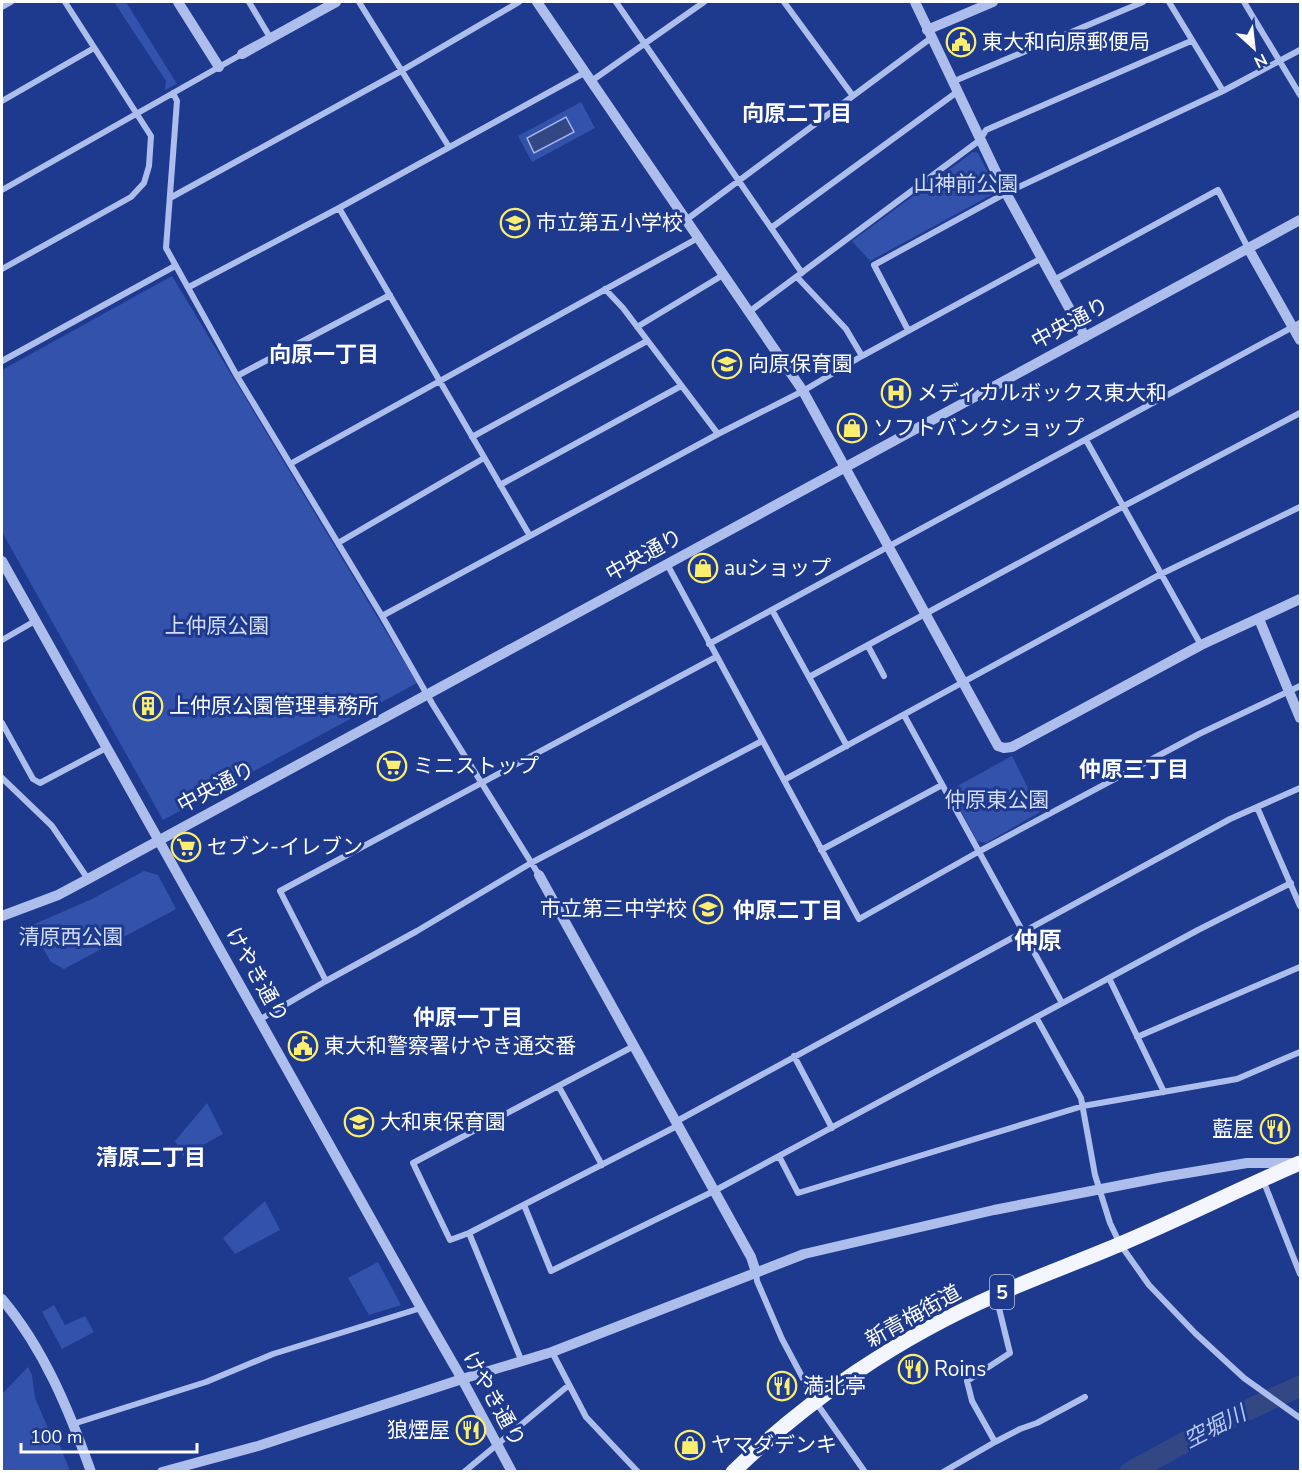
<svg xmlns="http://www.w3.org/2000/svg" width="1302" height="1473" font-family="'Nunito Sans','Noto Sans JP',sans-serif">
	<rect width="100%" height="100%" fill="#1e3a8e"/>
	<path fill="#3252ac" d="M114,2H126L177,84L165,90L166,81Z
		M581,102L595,128L532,162L518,136Z
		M973,152L978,153L995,187L993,194L870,261L852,241Z
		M172,276L417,683L163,820L2,532V370Z
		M1012,756L1040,812L986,843L977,841L950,790Z
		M144,871L158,875L176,909L64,969L51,962L30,926L92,899Z
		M207,1103L223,1134L183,1156L175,1141Z
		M265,1201L280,1230L235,1254L223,1238Z
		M378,1262L401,1305L369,1315L348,1278Z
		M54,1305L65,1325L85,1316L94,1332L62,1349L42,1312Z
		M28,1367L32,1375L35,1398L48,1428L60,1446L70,1471H2V1394Z"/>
	<path fill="#334785" stroke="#a1b6ee" stroke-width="1.5" d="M566,117L574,132L534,153L527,138Z"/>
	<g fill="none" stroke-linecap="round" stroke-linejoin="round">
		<path stroke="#334785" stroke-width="21" d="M1130,1472L1226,1420L1300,1386"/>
		<path stroke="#adbeed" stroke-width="6" d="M249,2L271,39
			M359,2L449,147
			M616,2L802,273
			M784,2L853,96
			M1169,2L1223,91
			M1244,2L1300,95
			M2,7L11,2
			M590,82L704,2
			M952,82L1143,2
			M173,93L177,101L166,248L237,376L382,616L433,705L539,875
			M2,101L94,48
			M2,190L242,54
			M170,198L401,71L519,2
			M339,208L530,536
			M686,220L931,38
			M771,228L957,92
			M2,269L131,197L144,183L149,166L151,136L65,2
			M797,277L846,329L862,356
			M1054,280L1218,190L1248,248
			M189,287L339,208L584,73
			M605,289L623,308L718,434
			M749,312L980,140L986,130L1191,41
			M637,327L723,275
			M908,330L874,265L1006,193L1223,91L1300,50
			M2,361L175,266
			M237,376L390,295
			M472,437L647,341
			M1086,440L1201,645
			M290,464L698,238
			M500,485L681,386
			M338,543L484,458
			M667,564L859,919L978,852L1199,734L1300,686
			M772,610L847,746
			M382,616L718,434L803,391L862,356L1042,258
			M2,640L35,621
			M709,644L1300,323
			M868,646L884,676
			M809,677L1122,507L1300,413
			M904,715L1062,1003
			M2,723L33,779L40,783L106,748
			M2,778L52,826L88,879
			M784,780L1161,574L1300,507
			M1257,807L1300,906
			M821,850L942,785
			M1109,978L1164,1092
			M326,981L280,891L716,657
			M1036,1017L1081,1098L1095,1175L1110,1223L1120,1244L1149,1285L1195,1333L1244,1378L1300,1418
			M259,1020L326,981L417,931L531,863L762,741
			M1137,1037L1300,967
			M634,1046L413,1163L450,1240L469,1233L679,1125
			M794,1056L832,1128
			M559,1087L602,1165
			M677,1121L1230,819L1300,788
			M779,1156L798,1193L1083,1106L1237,1079L1300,1052
			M1263,1180L1300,1274
			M524,1205L551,1271L714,1191L1198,930L1291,883
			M469,1233L522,1362
			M756,1272L757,1281L782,1339L815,1401L865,1472
			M552,1352L586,1417L638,1472
			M73,1424L206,1382L273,1354L421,1308
			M995,1442L1020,1429L1037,1423L1085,1397
			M464,1472L569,1385
			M943,1472L995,1442L972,1401L967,1381L1010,1353L996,1296"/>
		<path stroke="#adbeed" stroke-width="10" d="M178,2L219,67
			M537,2L803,391L998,746L1004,748L1012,747L1201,645L1300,599
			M915,2L1006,193L1085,337
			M927,30L993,2
			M242,54L336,2
			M1248,248L1300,340
			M2,561L421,1308L462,1379L512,1472
			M1259,619L1300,718
			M539,875L751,1257L756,1272
			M2,916L58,895L88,879L1300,220
			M2,1299C44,1349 69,1410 91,1472
			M162,1472L258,1446L462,1379L552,1352L804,1254L994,1210L1163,1177L1247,1163H1295"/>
		<path stroke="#f3f5ff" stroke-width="15" d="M733,1472C809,1398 900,1337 996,1295C1036,1277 1078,1262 1118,1245C1180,1219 1239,1189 1300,1163"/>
	</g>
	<defs>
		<g id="civic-ring" transform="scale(1.5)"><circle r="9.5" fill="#1e3a8e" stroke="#fbed6d" stroke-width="1.5"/><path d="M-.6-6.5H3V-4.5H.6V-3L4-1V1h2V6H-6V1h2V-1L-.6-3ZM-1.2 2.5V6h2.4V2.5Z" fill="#fbed6d"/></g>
		<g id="school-ring" transform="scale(1.5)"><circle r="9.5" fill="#1e3a8e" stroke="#fbed6d" stroke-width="1.5"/><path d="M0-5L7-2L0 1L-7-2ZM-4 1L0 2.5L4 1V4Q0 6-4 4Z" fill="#fbed6d"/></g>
		<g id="hospital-ring" transform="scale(1.5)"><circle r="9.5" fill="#1e3a8e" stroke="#fbed6d" stroke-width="1.5"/><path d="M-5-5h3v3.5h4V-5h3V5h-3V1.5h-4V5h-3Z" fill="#fbed6d"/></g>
		<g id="shop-ring" transform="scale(1.5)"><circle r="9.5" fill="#1e3a8e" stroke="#fbed6d" stroke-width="1.5"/><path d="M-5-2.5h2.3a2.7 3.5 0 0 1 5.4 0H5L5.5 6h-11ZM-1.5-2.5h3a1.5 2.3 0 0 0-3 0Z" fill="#fbed6d"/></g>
		<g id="building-ring" transform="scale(1.5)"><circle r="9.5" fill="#1e3a8e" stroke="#fbed6d" stroke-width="1.5"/><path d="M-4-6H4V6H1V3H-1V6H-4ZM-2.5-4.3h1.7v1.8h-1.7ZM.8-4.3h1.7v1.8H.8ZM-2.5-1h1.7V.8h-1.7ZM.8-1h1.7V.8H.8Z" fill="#fbed6d"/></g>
		<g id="supermarket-ring" transform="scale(1.5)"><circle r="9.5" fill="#1e3a8e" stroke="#fbed6d" stroke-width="1.5"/><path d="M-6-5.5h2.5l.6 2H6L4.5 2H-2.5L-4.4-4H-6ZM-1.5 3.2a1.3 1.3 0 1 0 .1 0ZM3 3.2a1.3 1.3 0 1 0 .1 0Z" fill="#fbed6d"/></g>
		<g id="restaurant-ring" transform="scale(1.5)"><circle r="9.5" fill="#1e3a8e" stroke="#fbed6d" stroke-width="1.5"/><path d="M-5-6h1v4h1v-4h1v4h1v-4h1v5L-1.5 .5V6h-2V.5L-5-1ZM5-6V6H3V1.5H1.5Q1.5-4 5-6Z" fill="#fbed6d"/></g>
	</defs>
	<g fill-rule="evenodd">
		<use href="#civic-ring" x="961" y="42"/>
		<use href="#school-ring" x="515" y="223"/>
		<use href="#school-ring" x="727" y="364"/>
		<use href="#hospital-ring" x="896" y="393"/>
		<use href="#shop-ring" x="852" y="428"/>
		<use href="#shop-ring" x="703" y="568"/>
		<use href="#building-ring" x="148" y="706"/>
		<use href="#supermarket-ring" x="392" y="766"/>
		<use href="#supermarket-ring" x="186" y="847"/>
		<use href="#school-ring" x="708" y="909"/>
		<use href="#civic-ring" x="303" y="1046"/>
		<use href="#school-ring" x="359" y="1122"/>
		<use href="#restaurant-ring" x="1275" y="1129"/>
		<use href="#restaurant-ring" x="913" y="1369"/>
		<use href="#restaurant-ring" x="782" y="1386"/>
		<use href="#restaurant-ring" x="471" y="1430"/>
		<use href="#shop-ring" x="690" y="1445"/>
	</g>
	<g text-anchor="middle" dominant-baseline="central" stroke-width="6" stroke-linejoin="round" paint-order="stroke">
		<rect fill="#1e3a8e" stroke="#bcc4dd" stroke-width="1.5" x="990" y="1275" width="24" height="34" rx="4.5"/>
		<g font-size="20" font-weight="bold" fill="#fff">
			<text x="1002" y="1292">5</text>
		</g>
		<g font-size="21" fill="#fff" stroke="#1e3a8e" text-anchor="start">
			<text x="982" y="42">東大和向原郵便局</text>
			<text x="536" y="223">市立第五小学校</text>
			<text x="748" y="364">向原保育園</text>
			<text x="917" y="393">メディカルボックス東大和</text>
			<text x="873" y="428">ソフトバンクショップ</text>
			<text x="724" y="568">auショップ</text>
			<text x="169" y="706">上仲原公園管理事務所</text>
			<text x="413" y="766">ミニストップ</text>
			<text x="207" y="847">セブン-イレブン</text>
			<text x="687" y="909" text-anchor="end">市立第三中学校</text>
			<text x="324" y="1046">東大和警察署けやき通交番</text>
			<text x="380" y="1122">大和東保育園</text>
			<text x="1254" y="1129" text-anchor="end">藍屋</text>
			<text x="934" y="1369">Roins</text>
			<text x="803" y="1386">満北亭</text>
			<text x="450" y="1430" text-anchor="end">狼煙屋</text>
			<text x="711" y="1445">ヤマダデンキ</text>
		</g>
		<g font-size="21" fill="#d3ddf9" stroke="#1e3a8e">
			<text x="966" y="184">山神前公園</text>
			<text x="217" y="626">上仲原公園</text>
			<text x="997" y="800">仲原東公園</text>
			<text x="71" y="937">清原西公園</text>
		</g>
		<g font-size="21" fill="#fff" stroke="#1e3a8e">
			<text transform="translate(1070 323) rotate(-28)">中央通り</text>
			<text transform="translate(644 555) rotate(-29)">中央通り</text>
			<text transform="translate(216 787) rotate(-28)">中央通り</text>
			<text transform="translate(257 975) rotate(61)">けやき通り</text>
			<text transform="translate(913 1316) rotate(-29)">新青梅街道</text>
			<text transform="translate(494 1399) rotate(61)">けやき通り</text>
		</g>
		<g font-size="22" font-weight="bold" fill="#fff" stroke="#1e3a8e">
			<text x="797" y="114">向原二丁目</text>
			<text x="324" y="355">向原一丁目</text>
			<text x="1134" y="770">仲原三丁目</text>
			<text x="788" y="911">仲原二丁目</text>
			<text x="468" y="1018">仲原一丁目</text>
			<text x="151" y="1158">清原二丁目</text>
		</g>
		<g font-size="22" font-style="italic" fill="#b9c9f4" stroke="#1e3a8e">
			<text transform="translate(1215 1427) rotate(-27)">空堀川</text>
		</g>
		<g font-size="24" font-weight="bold" fill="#fff" stroke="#1e3a8e">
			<text x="1038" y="941">仲原</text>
		</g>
	</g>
	<rect width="1302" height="1473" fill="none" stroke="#ffffff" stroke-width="6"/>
	<g transform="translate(1254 48) rotate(153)" stroke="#1e3a8e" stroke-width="4.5" paint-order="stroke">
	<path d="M0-4.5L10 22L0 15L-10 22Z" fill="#ffffff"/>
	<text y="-9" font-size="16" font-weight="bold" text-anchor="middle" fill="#ffffff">N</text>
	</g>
	<path d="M21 1443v9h176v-9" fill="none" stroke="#ffffff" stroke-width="3"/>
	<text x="30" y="1443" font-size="18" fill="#ffffff" stroke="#1e3a8e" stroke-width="4.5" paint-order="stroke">100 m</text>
</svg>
